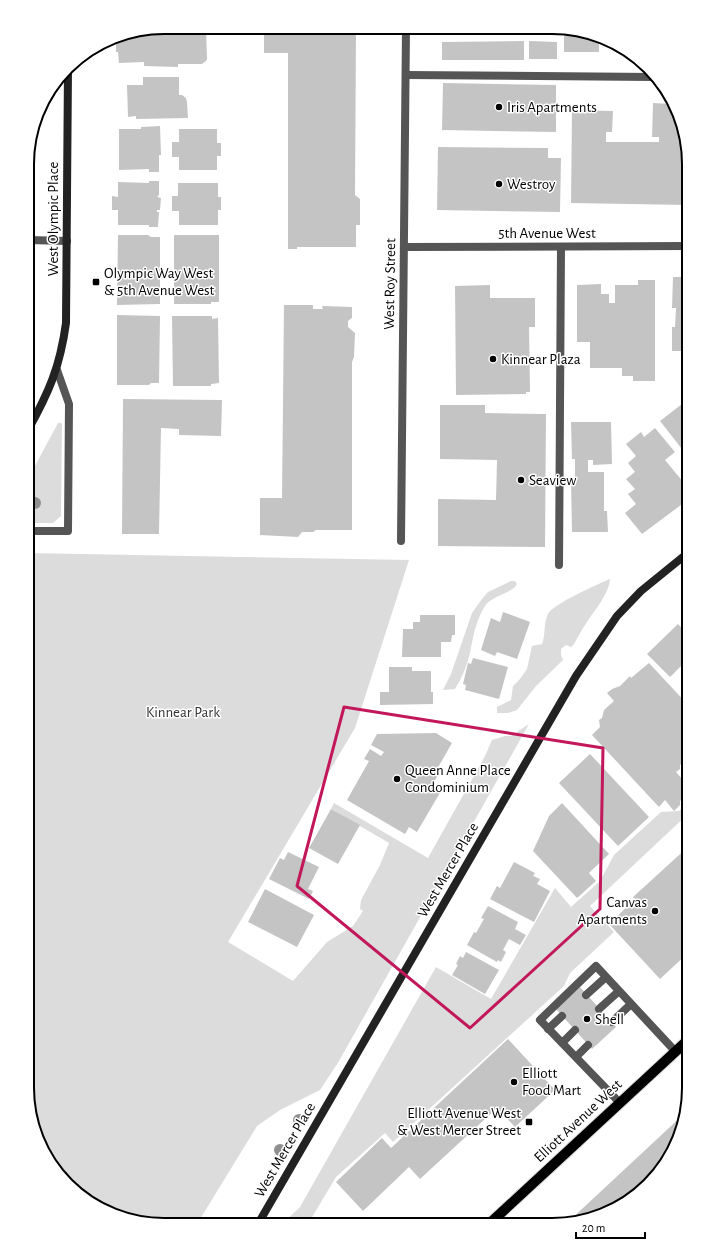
<svg xmlns="http://www.w3.org/2000/svg" width="716" height="1252" font-family="'Alegreya Sans',sans-serif">
	<rect width="100%" height="100%" fill="#fff"/>
	<path fill="#dcdcdc" d="M58,423H61L62,424L61,516L53,523H28V479Z
		M28,553L409,560L355,728L228,942L293,981L327,942L353,926L363,911L360,909L361,900L380,865L389,843L331,809L334,803L428,858L485,756L492,740L505,736H511L529,724L339,1061L320,1090L280,1110L257,1126L197,1224H146L103,1211L74,1191L34,1133L27,1088Z
		M610,579C609,594 595,610 587,622C582,629 578,637 574,644L571,647L566,645L561,649V655L563,660L536,686L517,710L508,713H497V707L511,700L513,686L520,679L527,669L532,646L542,644C546,634 543,624 548,614C553,604 598,584 610,579Z
		M511,581H515L517,584C513,593 491,596 485,606C476,620 473,637 470,653C467,666 462,678 455,689L443,690L451,674L472,613L482,599L488,592Z
		M689,800V813L590,906L614,932L570,973L564,986L393,1142L385,1133L336,1177L308,1224H282L300,1207L436,967L491,999L555,888L571,907L600,881L614,855L661,812L679,811Z"/>
	<path fill="#c4c4c4" d="M164,27L170,30L206,29L207,59L206,61L202,64H178V67L144,66V62L119,63L118,52H116V42L118,41V36Z
		M264,28H356L355,195L360,199V225H356V247H297V249H288V53H264Z
		M441,29H488V33H441Z
		M503,29H551V35H503Z
		M564,29L579,30L599,40V52H564Z
		M524,41V60H442V42Z
		M529,41L557,42V59H529Z
		M143,77H179V95H182L186,98L187,102L188,118L136,119V116L128,117L127,85H143Z
		M443,83L556,85V132L442,130Z
		M653,103L671,104L682,119L689,164V205L571,203L572,110L613,111L612,132H606V142H659V137H652Z
		M160,126L161,155H159V172H149V169L119,170V129H141V127Z
		M179,129H217V143H221V156H217V170H179V157H172V142H179Z
		M438,147L548,148V158H561L560,212L437,210Z
		M149,181H159V195L157,197L161,198L160,210H157V212H159L158,227H149V225H118V210H112V196L118,197V182L149,183Z
		M178,183H218V197H221V210H218V225H179V211H172V196H178Z
		M118,235H148L151,237H160V304L117,305Z
		M174,235H219V302H211V304H174Z
		M673,277H689V351H672V327H675L676,308H672Z
		M638,280H655V381H633V376H622V368H590V342H577V285L601,284V294H609V303H615V285H638Z
		M490,285V298H535V327H529L530,392H526V394L456,395L455,286Z
		M284,305H313V309H323L322,306L352,307V318L348,321V327L355,333L354,357L352,362V530H316L313,532H302L298,537L260,535V498H282Z
		M117,315L160,316L159,383H151L149,385H117Z
		M172,316H212V319L218,318L219,383L211,384V386H173Z
		M123,399L222,400L221,436L179,435V429L161,428L159,534H122Z
		M689,401V458L660,421L682,404L683,405Z
		M440,405H485V413L546,414L545,547L438,546V499L496,500L497,460L440,459Z
		M571,422H611L612,464L593,465V460H588V472H604V511H607L608,532H572L571,479H575V459H572Z
		M655,428L675,452L665,460L689,489V499L642,534L625,513L636,504L628,494L635,489L626,479L635,472L628,463L636,456L626,444L641,432L644,437Z
		M503,612L530,622L517,659L497,652L495,656L481,650L491,618L500,622Z
		M420,615H455V635H452L451,642H441V657H402L403,629H413V622H420Z
		M678,624L689,636V670L683,664L670,677L647,654Z
		M473,658L508,667L499,699L465,690L466,685L463,684L468,663L471,664Z
		M649,663L689,706V752L683,758L685,760L680,765V769L676,772L689,787V793L680,801V805L674,811L665,800L659,807L592,735L600,727L599,720L602,718L604,710L614,701L607,693L612,689L620,686L630,676L631,678Z
		M389,667H412V671H431V692H433V704L380,705V692H389Z
		M436,733L452,743L436,771L439,773L432,786L441,791L417,832L409,827L405,834L347,800L369,761L364,759L370,749L381,756L384,752L371,745L377,734Z
		M590,754L649,817L618,846L559,783Z
		M562,803L609,854L589,873L596,881L577,898L533,851L549,816Z
		M331,809L360,825L338,864L309,848Z
		M689,846V952L660,979L609,924L635,899L633,897Z
		M288,852L319,867L308,889L313,891L309,899L269,879L280,858L284,860Z
		M514,862L535,873L533,876L540,879L537,884L550,891L534,922L490,899L497,886L500,888Z
		M265,889L314,915L297,947L248,922Z
		M488,906L518,922L515,929L526,935L520,945L509,939L503,950L506,952L501,962L498,960L497,962L467,945L474,932L476,933L484,919L481,918Z
		M466,952L499,970L485,994L452,975L458,965L456,964L460,956L463,958Z
		M580,987L616,1027L592,1049L556,1009Z
		M508,1039L555,1090L515,1127L497,1108L420,1179L409,1167L363,1211L336,1182L382,1138L391,1148Z
		M685,1113L679,1140L661,1172L635,1197L597,1218L568,1222Z"/>
	<g fill="none" stroke-linecap="round" stroke-linejoin="round">
		<g stroke="#dbdbdb" stroke-width="12">
			<path id="primary" d="M488,1225L689,1039"/>
		</g>
		<path stroke="#555" stroke-width="8" d="M406,75L653,77
			M559,565L561,247
			M586,995L606,977
			M599,1009L619,991
			M612,1022L631,1004
			M548,1029L562,1016
			M562,1043L575,1030
			M576,1057L588,1045
			M620,1103L540,1020L596,966L675,1051"/>
		<path stroke="#555" stroke-width="8" d="M28,240L67,241
			M404,247L689,246
			M28,531H68L69,404L57,370
			M401,541L406,29"/>
		<path stroke="#222" stroke-width="8" d="M28,430C49,392 60,367 66,323L68,68
			M258,1224L576,676L617,616L641,591L689,552"/>
		<use href="#primary" stroke="#000" stroke-width="10"/>
	</g>
	<g fill="#8f8f8f">
		<circle cx="35" cy="503" r="6"/>
		<circle cx="299" cy="1120" r="6"/>
		<circle cx="280" cy="1150" r="6"/>
	</g>
	<path fill="none" stroke="#c2185b" stroke-width="3" stroke-linejoin="round" d="M344,707L603,748L600,909L470,1028L297,886Z"/>
	<g fill="#000" stroke="#fff" stroke-width="1.5">
		<circle cx="499" cy="107" r="4"/>
		<circle cx="499" cy="184" r="4"/>
		<rect x="92" y="278" width="8" height="8" rx="2"/>
		<circle cx="493" cy="359" r="4"/>
		<circle cx="521" cy="480" r="4"/>
		<circle cx="397" cy="779" r="4"/>
		<circle cx="655" cy="911" r="4"/>
		<circle cx="587" cy="1019" r="4"/>
		<circle cx="514" cy="1082" r="4"/>
		<rect x="525" y="1118" width="8" height="8" rx="2"/>
	</g>
	<g text-anchor="middle" dominant-baseline="central" stroke-width="3" stroke-linejoin="round" paint-order="stroke">
		<g font-size="15" fill="#000" stroke="#fff" text-anchor="start">
			<text x="507" y="107">Iris Apartments</text>
			<text x="507" y="184">Westroy</text>
			<text x="104" y="273">Olympic Way West<tspan x="104" dy="17">&amp; 5th Avenue West</tspan></text>
			<text x="501" y="359">Kinnear Plaza</text>
			<text x="529" y="480">Seaview</text>
			<text x="405" y="770">Queen Anne Place<tspan x="405" dy="17">Condominium</tspan></text>
			<text x="647" y="902" text-anchor="end">Canvas<tspan x="647" dy="17">Apartments</tspan></text>
			<text x="595" y="1019">Shell</text>
			<text x="522" y="1073">Elliott<tspan x="522" dy="17">Food Mart</tspan></text>
			<text x="521" y="1113" text-anchor="end">Elliott Avenue West<tspan x="521" dy="17">&amp; West Mercer Street</tspan></text>
		</g>
		<g font-size="15" fill="#000" stroke="#fff">
			<text transform="translate(53 219) rotate(-90)">West Olympic Place</text>
			<text x="547" y="233">5th Avenue West</text>
			<text transform="translate(390 284) rotate(-89)">West Roy Street</text>
			<text transform="translate(448 870) rotate(-60)">West Mercer Place</text>
			<text transform="translate(578 1121) rotate(-43)">Elliott Avenue West</text>
			<text transform="translate(285 1150) rotate(-60)">West Mercer Place</text>
		</g>
		<g font-size="15" fill="#333" stroke="#fff">
			<text x="183" y="712">Kinnear Park</text>
		</g>
	</g>
	<path d="M0 0H716V1252H0ZM164 34H552A130 130 0 0 1 682 164V1088A130 130 0 0 1 552 1218H164A130 130 0 0 1 34 1088V164A130 130 0 0 1 164 34Z" fill="#fff" fill-rule="evenodd"/>
	<path fill="none" stroke="#000" stroke-width="2" d="M164 34H552A130 130 0 0 1 682 164V1088A130 130 0 0 1 552 1218H164A130 130 0 0 1 34 1088V164A130 130 0 0 1 164 34Z"/>
	<path d="M576 1232v6h69v-6" fill="none" stroke="#000000" stroke-width="2"/>
	<text x="582" y="1232" font-size="12" fill="#000000" stroke="#ffffff" stroke-width="3" paint-order="stroke">20 m</text>
</svg>
